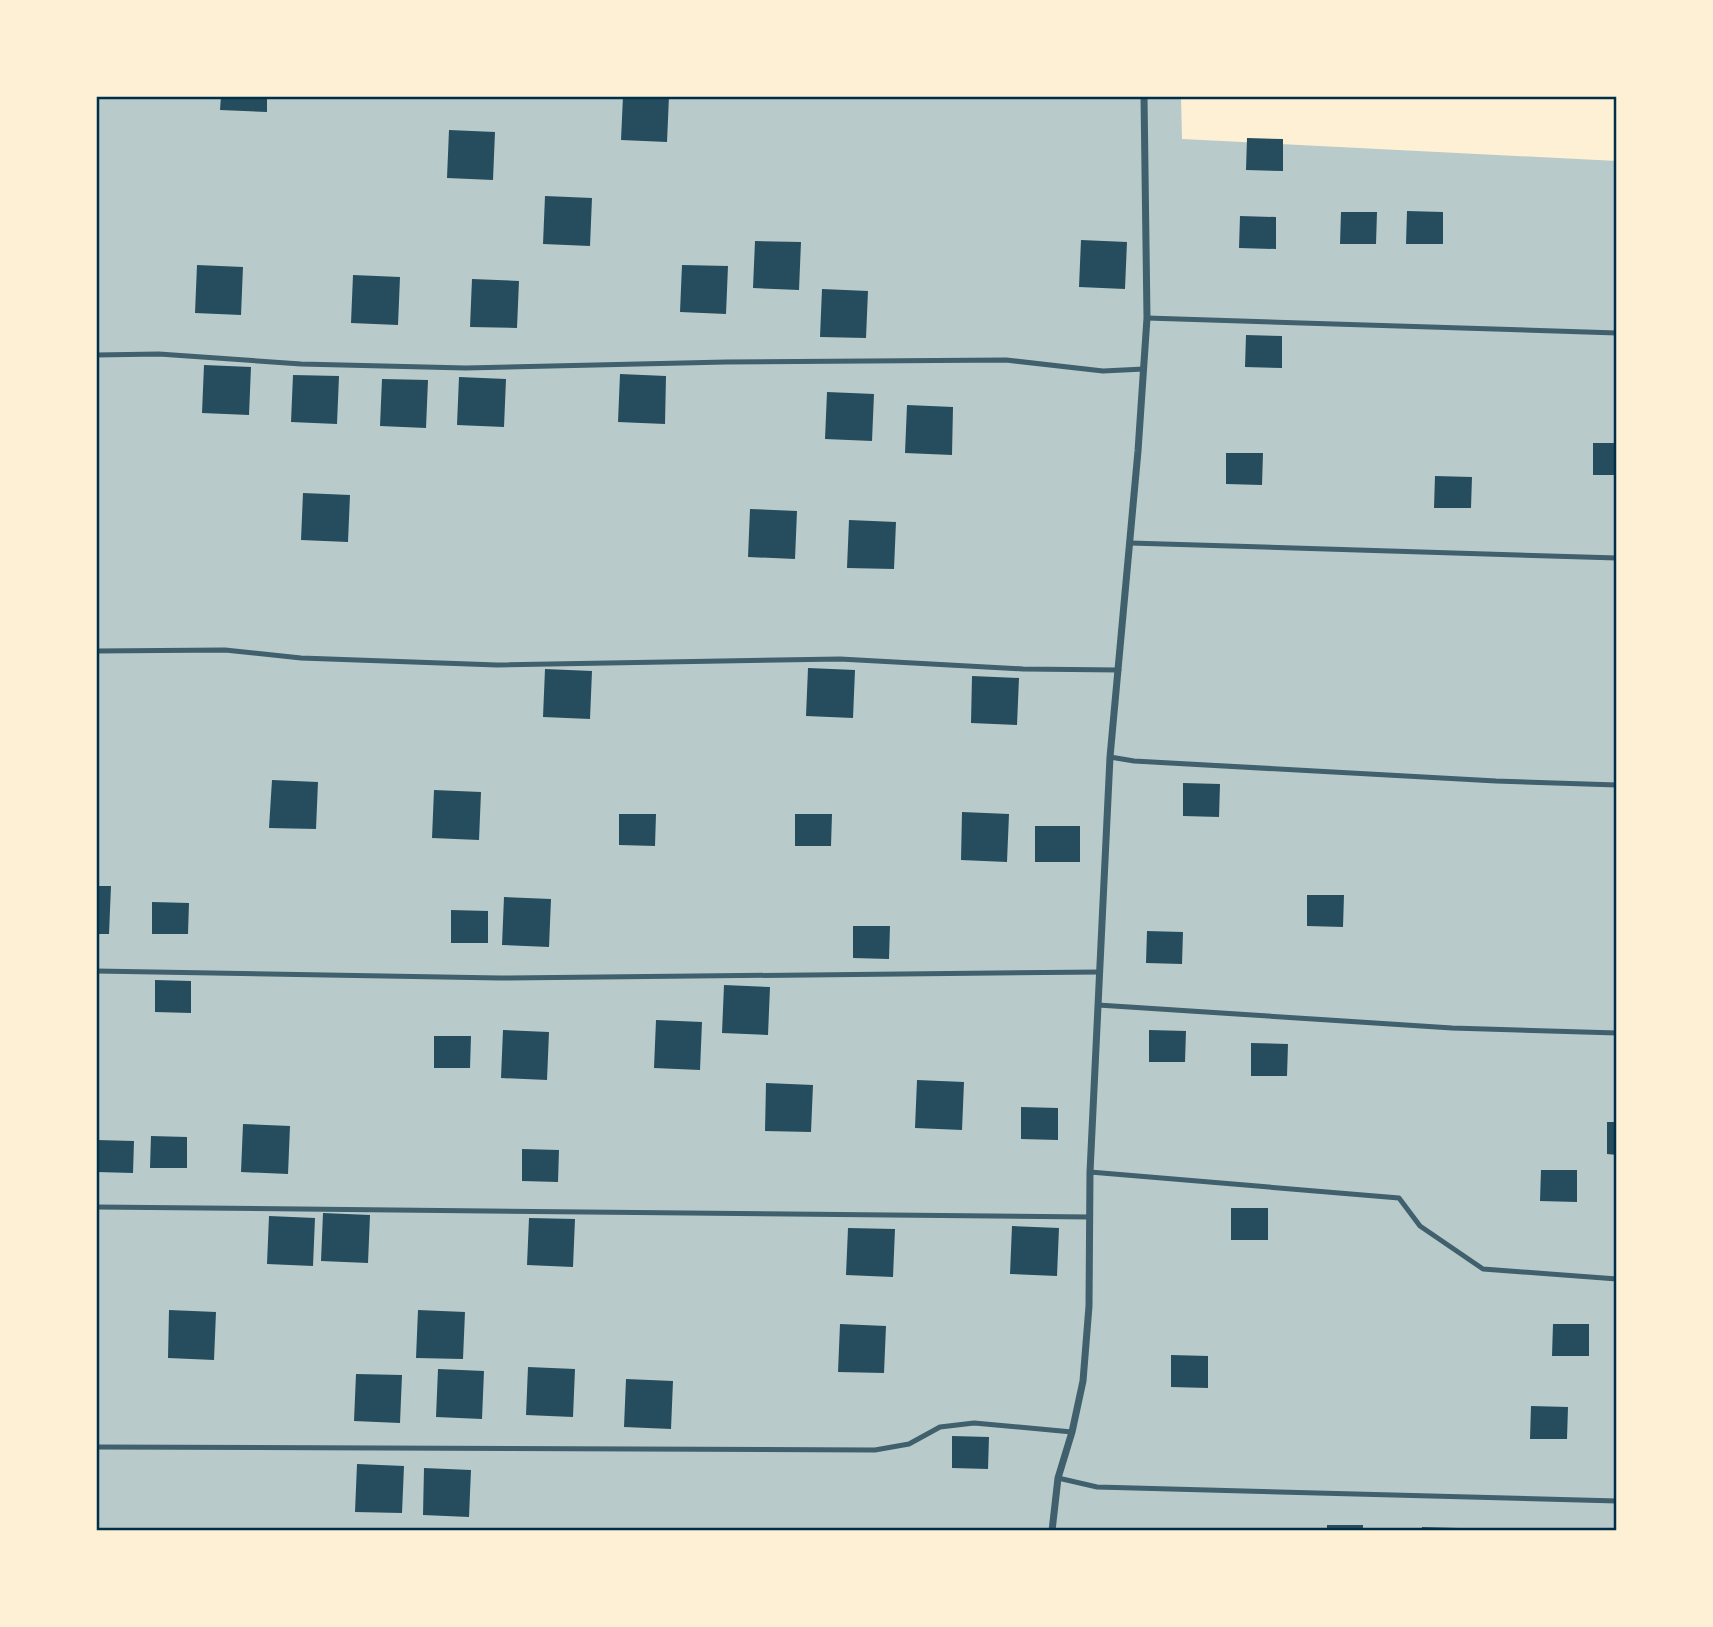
<svg xmlns="http://www.w3.org/2000/svg" width="1713" height="1627" font-family="'Golos Text',sans-serif">
	<rect width="100%" height="100%" fill="#fdf0d5"/>
	<path fill="#b9caca" d="M96,96H1181L1182,139L1617,161V1531H96Z"/>
	<path fill="#264d5e" d="M221,96H267V112L220,110Z
		M623,96H669L667,142L621,140Z
		M449,130L495,132L493,180L447,178Z
		M1247,138L1283,139V171L1246,170Z
		M545,196L592,198L590,246L543,244Z
		M1407,211L1443,212V244H1406Z
		M1341,212H1377L1376,244H1340Z
		M1240,216L1276,217V249L1239,248Z
		M1081,240L1127,242L1125,289L1079,287Z
		M755,241L801,242L799,290L753,288Z
		M197,265L243,267L241,315L195,313Z
		M682,265L728,266L726,314L680,312Z
		M353,275L400,277L398,325L351,323Z
		M472,279L519,281L517,328L470,327Z
		M822,289L868,291L866,338L820,337Z
		M1246,335L1282,336V368L1245,367Z
		M204,365L251,367L249,415L202,413Z
		M620,374L666,376L665,424L618,422Z
		M293,375L339,376L337,424L291,422Z
		M459,377L506,379L504,427L457,425Z
		M382,379L428,380L426,428L380,426Z
		M827,392L874,394L872,441L825,439Z
		M907,405L953,407L952,455L905,453Z
		M1593,443H1617V475H1593Z
		M1226,453H1263L1262,485L1226,484Z
		M1435,476L1472,477L1471,508H1434Z
		M303,493L350,495L348,542L301,540Z
		M750,509L797,511L795,559L748,557Z
		M849,520L896,522L894,569L847,568Z
		M808,668L855,670L853,718L806,716Z
		M545,669L592,671L590,719L543,717Z
		M972,676L1019,678L1017,725L971,723Z
		M272,780L318,782L316,829L269,828Z
		M1183,783L1220,784L1219,817L1183,816Z
		M434,790L481,792L479,840L432,838Z
		M962,812L1009,814L1007,862L961,860Z
		M619,814H656L655,846L619,845Z
		M795,814H832L831,846H795Z
		M1035,826H1080V862H1035Z
		M96,886H111L109,934H96Z
		M1307,895H1344L1343,927L1307,926Z
		M504,897L551,899L549,947L502,945Z
		M152,902L189,903L188,934H152Z
		M451,910L488,911V943H451Z
		M853,926H890L889,959L853,958Z
		M1147,931L1183,932L1182,964L1146,963Z
		M155,980L191,981V1013L155,1012Z
		M724,985L770,987L768,1035L722,1033Z
		M656,1020L702,1022L700,1070L654,1068Z
		M503,1030L549,1032L547,1080L501,1078Z
		M1149,1030L1186,1031L1185,1062H1149Z
		M434,1036H471L470,1068H434Z
		M1251,1043L1288,1044L1287,1076H1251Z
		M917,1080L964,1082L962,1130L915,1128Z
		M766,1083L813,1085L811,1132L765,1131Z
		M1021,1107L1058,1108V1140L1021,1139Z
		M1607,1122H1617V1155L1607,1154Z
		M243,1124L290,1126L288,1174L241,1172Z
		M151,1136L187,1137V1168H150Z
		M97,1140L134,1141L133,1173L97,1172Z
		M522,1149L559,1150L558,1182L522,1181Z
		M1541,1170H1577V1202L1540,1201Z
		M1231,1208H1268V1240H1231Z
		M323,1213L370,1215L368,1263L321,1261Z
		M269,1216L315,1218L313,1266L267,1264Z
		M529,1218L575,1219L573,1267L527,1265Z
		M1012,1226L1059,1228L1057,1276L1010,1274Z
		M848,1228L895,1229L893,1277L846,1275Z
		M169,1310L216,1312L214,1360L168,1358Z
		M418,1310L465,1312L463,1359L416,1358Z
		M840,1324L886,1326L884,1373L838,1372Z
		M1553,1324H1589V1356H1552Z
		M1171,1355L1208,1356V1388L1171,1387Z
		M528,1367L575,1369L573,1417L526,1415Z
		M438,1369L484,1371L482,1419L436,1417Z
		M356,1374L402,1375L400,1423L354,1421Z
		M626,1379L673,1381L671,1429L624,1427Z
		M1531,1406L1568,1407L1567,1439H1530Z
		M952,1436L989,1437L988,1469L952,1468Z
		M357,1464L404,1466L402,1513L355,1512Z
		M424,1468L471,1470L469,1517L423,1515Z
		M1327,1525H1363V1531H1327Z
		M1422,1527L1459,1528V1531H1422Z"/>
	<g fill="none" stroke-linecap="round" stroke-linejoin="round">
		<path stroke="#3f606c" stroke-width="5" d="M1147,318L1617,333
			M96,355L159,354L301,364L466,368L726,362L1006,360L1103,371L1144,369
			M1130,543L1617,558
			M96,651L225,650L301,658L497,665L840,659L1023,669L1119,670
			M1110,757L1134,761L1496,781L1617,785
			M96,971L500,978L1100,972
			M1098,1005L1452,1028L1617,1033
			M1090,1172L1399,1198L1420,1226L1483,1269L1617,1279
			M96,1207L1090,1217
			M96,1447L875,1450L909,1444L940,1427L974,1423L1072,1432
			M1058,1478L1097,1487L1617,1501"/>
		<path stroke="#3f606c" stroke-width="7" d="M1052,1531L1058,1478L1072,1432L1083,1381L1089,1306L1090,1172L1110,757L1138,451L1147,318L1144,96"/>
	</g>
	<rect width="1713" height="1627" fill="none" stroke="#fdf0d5" stroke-width="196"/>
	<rect x="98" y="98" width="1517" height="1431" fill="none" stroke="#003049" stroke-width="2.5"/>
</svg>
